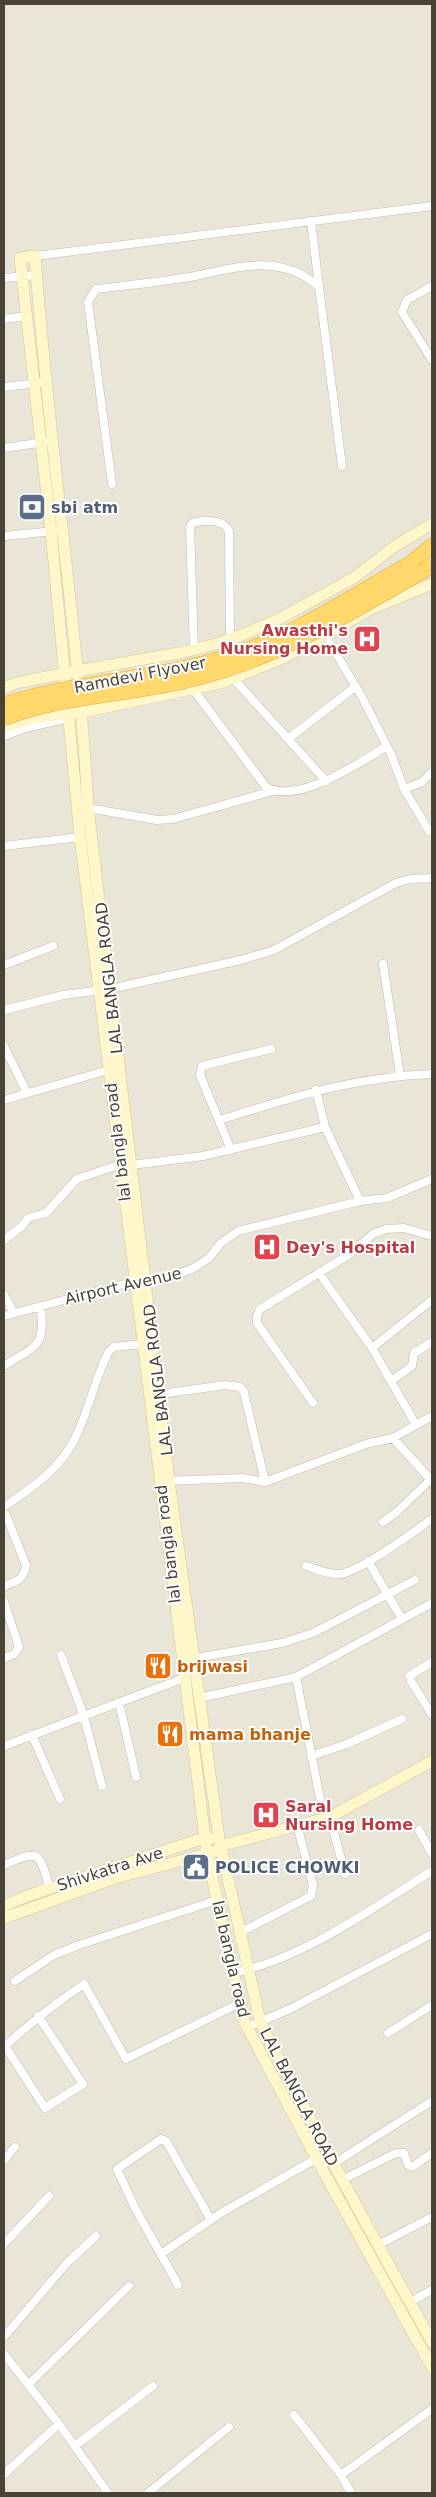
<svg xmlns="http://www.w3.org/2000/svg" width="436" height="2497" font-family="'DejaVu Sans',sans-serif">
	<rect width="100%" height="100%" fill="#f5f2e9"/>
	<path fill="#e9e5d7" d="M4,4H432V2493H4Z"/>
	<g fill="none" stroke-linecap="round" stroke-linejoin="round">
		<g stroke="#c1bbab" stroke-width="9">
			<path id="street" d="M311,221L319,287
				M35,256L432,206
				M4,278L36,275
				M432,286L407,300L402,312L432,360
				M4,319L27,316
				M4,387L39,383
				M4,448L45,442
				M112,484L88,302L96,289C129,285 162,282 195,276C238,267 282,253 319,287L342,466
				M4,536L54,531
				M325,635L362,697L391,754L404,789L429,831L432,829
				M194,650L190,528L191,524C201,519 224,519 229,531L230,640
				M233,678L326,781
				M193,689L266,787C298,805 359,763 387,746
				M4,736L25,728L69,718
				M288,739L355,687
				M404,789L422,782L432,772
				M88,808L157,820L173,819L273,791
				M4,846L80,837
				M383,964L400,1075
				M4,965L53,946
				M4,1010L63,995L110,989L241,960L274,950L396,883L411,879L432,878
				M4,1046L27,1093
				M4,1100L112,1069
				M219,1120C294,1097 353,1077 432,1074
				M325,1127L360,1201
				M231,1150L200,1075L202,1066L271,1049
				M131,1165L203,1156L325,1127L316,1090
				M4,1240L22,1226L28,1218L46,1213L77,1179L121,1164
				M319,1273L372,1348L416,1425
				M4,1295L14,1313
				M4,1316L135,1281L147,1282L168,1278L192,1269L209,1258L221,1243L238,1231L360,1201L387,1198L432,1179
				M372,1348L432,1300
				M4,1366C37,1344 45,1349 41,1306
				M391,1381L412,1366L414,1353L432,1342
				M154,1395L225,1385L240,1387L244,1392L265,1482
				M313,1403L257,1323V1316L260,1309L347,1256L373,1234L386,1229L404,1228L432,1236
				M393,1438L432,1416
				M165,1481L243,1478L265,1482L366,1444L393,1438L432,1481
				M4,1507C31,1488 61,1469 75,1438C89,1410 95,1378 109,1351L114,1347L143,1344
				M383,1522L398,1511L431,1479
				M368,1561L402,1619
				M306,1566C316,1569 329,1575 339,1574C359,1573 414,1531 432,1519
				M4,1586C15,1582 25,1579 26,1565L6,1515
				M4,1601L19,1647L14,1654L4,1658
				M61,1655L84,1716L102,1786
				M190,1659L282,1643L313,1633L415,1580
				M409,1676L432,1662
				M296,1677L324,1818
				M411,1681L432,1715
				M199,1698L296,1677L432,1603
				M119,1702L136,1777
				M32,1735L60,1799
				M4,1746L184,1678
				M311,1756L347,1744L402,1719
				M330,1817L345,1874
				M419,1830L432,1854
				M4,1865C40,1849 39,1852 50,1889
				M241,1932L311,1896L313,1885L297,1825
				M234,1973C306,1957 371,1909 432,1871
				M15,1981L54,1955L79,1945L217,1900
				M38,2016L83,2084L45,2108L5,2046C30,2023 56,2003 84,1984L126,2059L240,2003
				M247,2027L290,2009L432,1934
				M388,2033L432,2005
				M4,2160L15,2147
				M333,2164L432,2101
				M342,2180L396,2153H404L408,2165L412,2167L432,2153
				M4,2244L49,2196
				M378,2245L432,2217
				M161,2254L221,2213L319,2157
				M178,2285L135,2208L117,2169L161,2139L166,2141L211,2220
				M410,2302L432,2290
				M4,2337L67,2263L96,2236
				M4,2354L59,2424L108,2493
				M29,2384L129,2286
				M294,2415L341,2475L351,2493
				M75,2446L153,2386
				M4,2474L59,2424
				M341,2475L432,2409
				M148,2493L229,2427"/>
		</g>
		<g stroke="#d6c998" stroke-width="12">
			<path id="secondary" d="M4,688L16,683L77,671L184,652L220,643L247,633L279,619L355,577L395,546L432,524
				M4,727L32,718L83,712L224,682L285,657L373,608L432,584
				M220,1846L330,1817L432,1761
				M4,1906L27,1896L204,1838H211
				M4,1918L115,1878L214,1852
				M432,2342C387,2261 341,2181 300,2099C287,2072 272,2048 260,2021L219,1838L169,1481L88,808C78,624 48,441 35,256L20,258L51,531L80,837L207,1854L244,2021L322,2169L432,2367"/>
		</g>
		<g stroke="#e1ae37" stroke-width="16">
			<path id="highway" d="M410,564L432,546"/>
		</g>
		<use href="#street" stroke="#fff" stroke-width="8"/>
		<use href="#secondary" stroke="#fff6c9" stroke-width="11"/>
		<use href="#highway" stroke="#ffd76a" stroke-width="15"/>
		<g stroke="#e1ae37" stroke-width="16" stroke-linecap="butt">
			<path id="highway-bridge" d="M4,705C76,681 154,680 227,657C292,637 351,597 410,564
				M4,718C65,694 133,695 196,678C281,657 354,610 428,568"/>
		</g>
		<use href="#highway-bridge" stroke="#ffd76a" stroke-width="15"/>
	</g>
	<defs>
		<g id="bank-square" transform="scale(1.4375)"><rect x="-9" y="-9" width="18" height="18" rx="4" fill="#5c6f8a" stroke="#fff"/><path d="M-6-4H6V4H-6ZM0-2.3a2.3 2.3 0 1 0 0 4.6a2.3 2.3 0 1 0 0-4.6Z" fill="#fff"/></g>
		<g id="hospital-square" transform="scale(1.4375)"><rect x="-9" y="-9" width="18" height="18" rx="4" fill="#e0444e" stroke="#fff"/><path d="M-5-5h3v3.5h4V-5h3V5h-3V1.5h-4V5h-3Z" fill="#fff"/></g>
		<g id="restaurant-square" transform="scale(1.4375)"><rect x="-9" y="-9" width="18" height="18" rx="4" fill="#e8710a" stroke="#fff"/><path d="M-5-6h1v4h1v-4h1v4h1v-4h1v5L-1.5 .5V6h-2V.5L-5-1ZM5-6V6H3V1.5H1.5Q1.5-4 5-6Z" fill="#fff"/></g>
		<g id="civic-square" transform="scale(1.4375)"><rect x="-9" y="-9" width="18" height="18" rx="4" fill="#5c6f8a" stroke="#fff"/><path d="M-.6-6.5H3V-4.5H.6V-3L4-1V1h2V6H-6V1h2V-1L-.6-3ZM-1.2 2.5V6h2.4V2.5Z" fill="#fff"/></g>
	</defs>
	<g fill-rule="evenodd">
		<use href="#bank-square" x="32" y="507"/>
		<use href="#hospital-square" x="367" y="639"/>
		<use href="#hospital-square" x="267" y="1247"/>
		<use href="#restaurant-square" x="158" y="1666"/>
		<use href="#restaurant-square" x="170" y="1734"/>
		<use href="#hospital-square" x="266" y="1815"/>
		<use href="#civic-square" x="196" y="1867"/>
	</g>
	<g text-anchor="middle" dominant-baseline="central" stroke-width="4" stroke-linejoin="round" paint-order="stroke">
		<g font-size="16" font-weight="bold" fill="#4e5e75" stroke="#fff" text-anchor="start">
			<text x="51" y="507">sbi atm</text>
			<text x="215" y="1867">POLICE CHOWKI</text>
		</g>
		<g font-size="16" font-weight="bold" fill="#be3a42" stroke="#fff" text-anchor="start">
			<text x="348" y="630" text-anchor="end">Awasthi's<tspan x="348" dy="18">Nursing Home</tspan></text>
			<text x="286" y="1247">Dey's Hospital</text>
			<text x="285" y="1806">Saral<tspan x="285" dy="18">Nursing Home</tspan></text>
		</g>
		<g font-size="16" fill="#494337" stroke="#fff">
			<text transform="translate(140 675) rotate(-11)">Ramdevi Flyover</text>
			<text transform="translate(109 978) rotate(-96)">LAL BANGLA ROAD</text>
			<text transform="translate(118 1142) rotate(-97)">lal bangla road</text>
			<text transform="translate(123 1286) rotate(-13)">Airport Avenue</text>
			<text transform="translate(158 1380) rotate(-97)">LAL BANGLA ROAD</text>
			<text transform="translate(168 1544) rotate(-97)">lal bangla road</text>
			<text transform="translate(110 1869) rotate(-18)">Shivkatra Ave</text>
			<text transform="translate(231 1959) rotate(77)">lal bangla road</text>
			<text transform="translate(299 2097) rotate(63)">LAL BANGLA ROAD</text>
		</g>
		<g font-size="16" font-weight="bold" fill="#c56008" stroke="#fff" text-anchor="start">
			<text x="177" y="1666">brijwasi</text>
			<text x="189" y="1734">mama bhanje</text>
		</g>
	</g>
	<rect width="436" height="2497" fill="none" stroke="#494337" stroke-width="10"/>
</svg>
